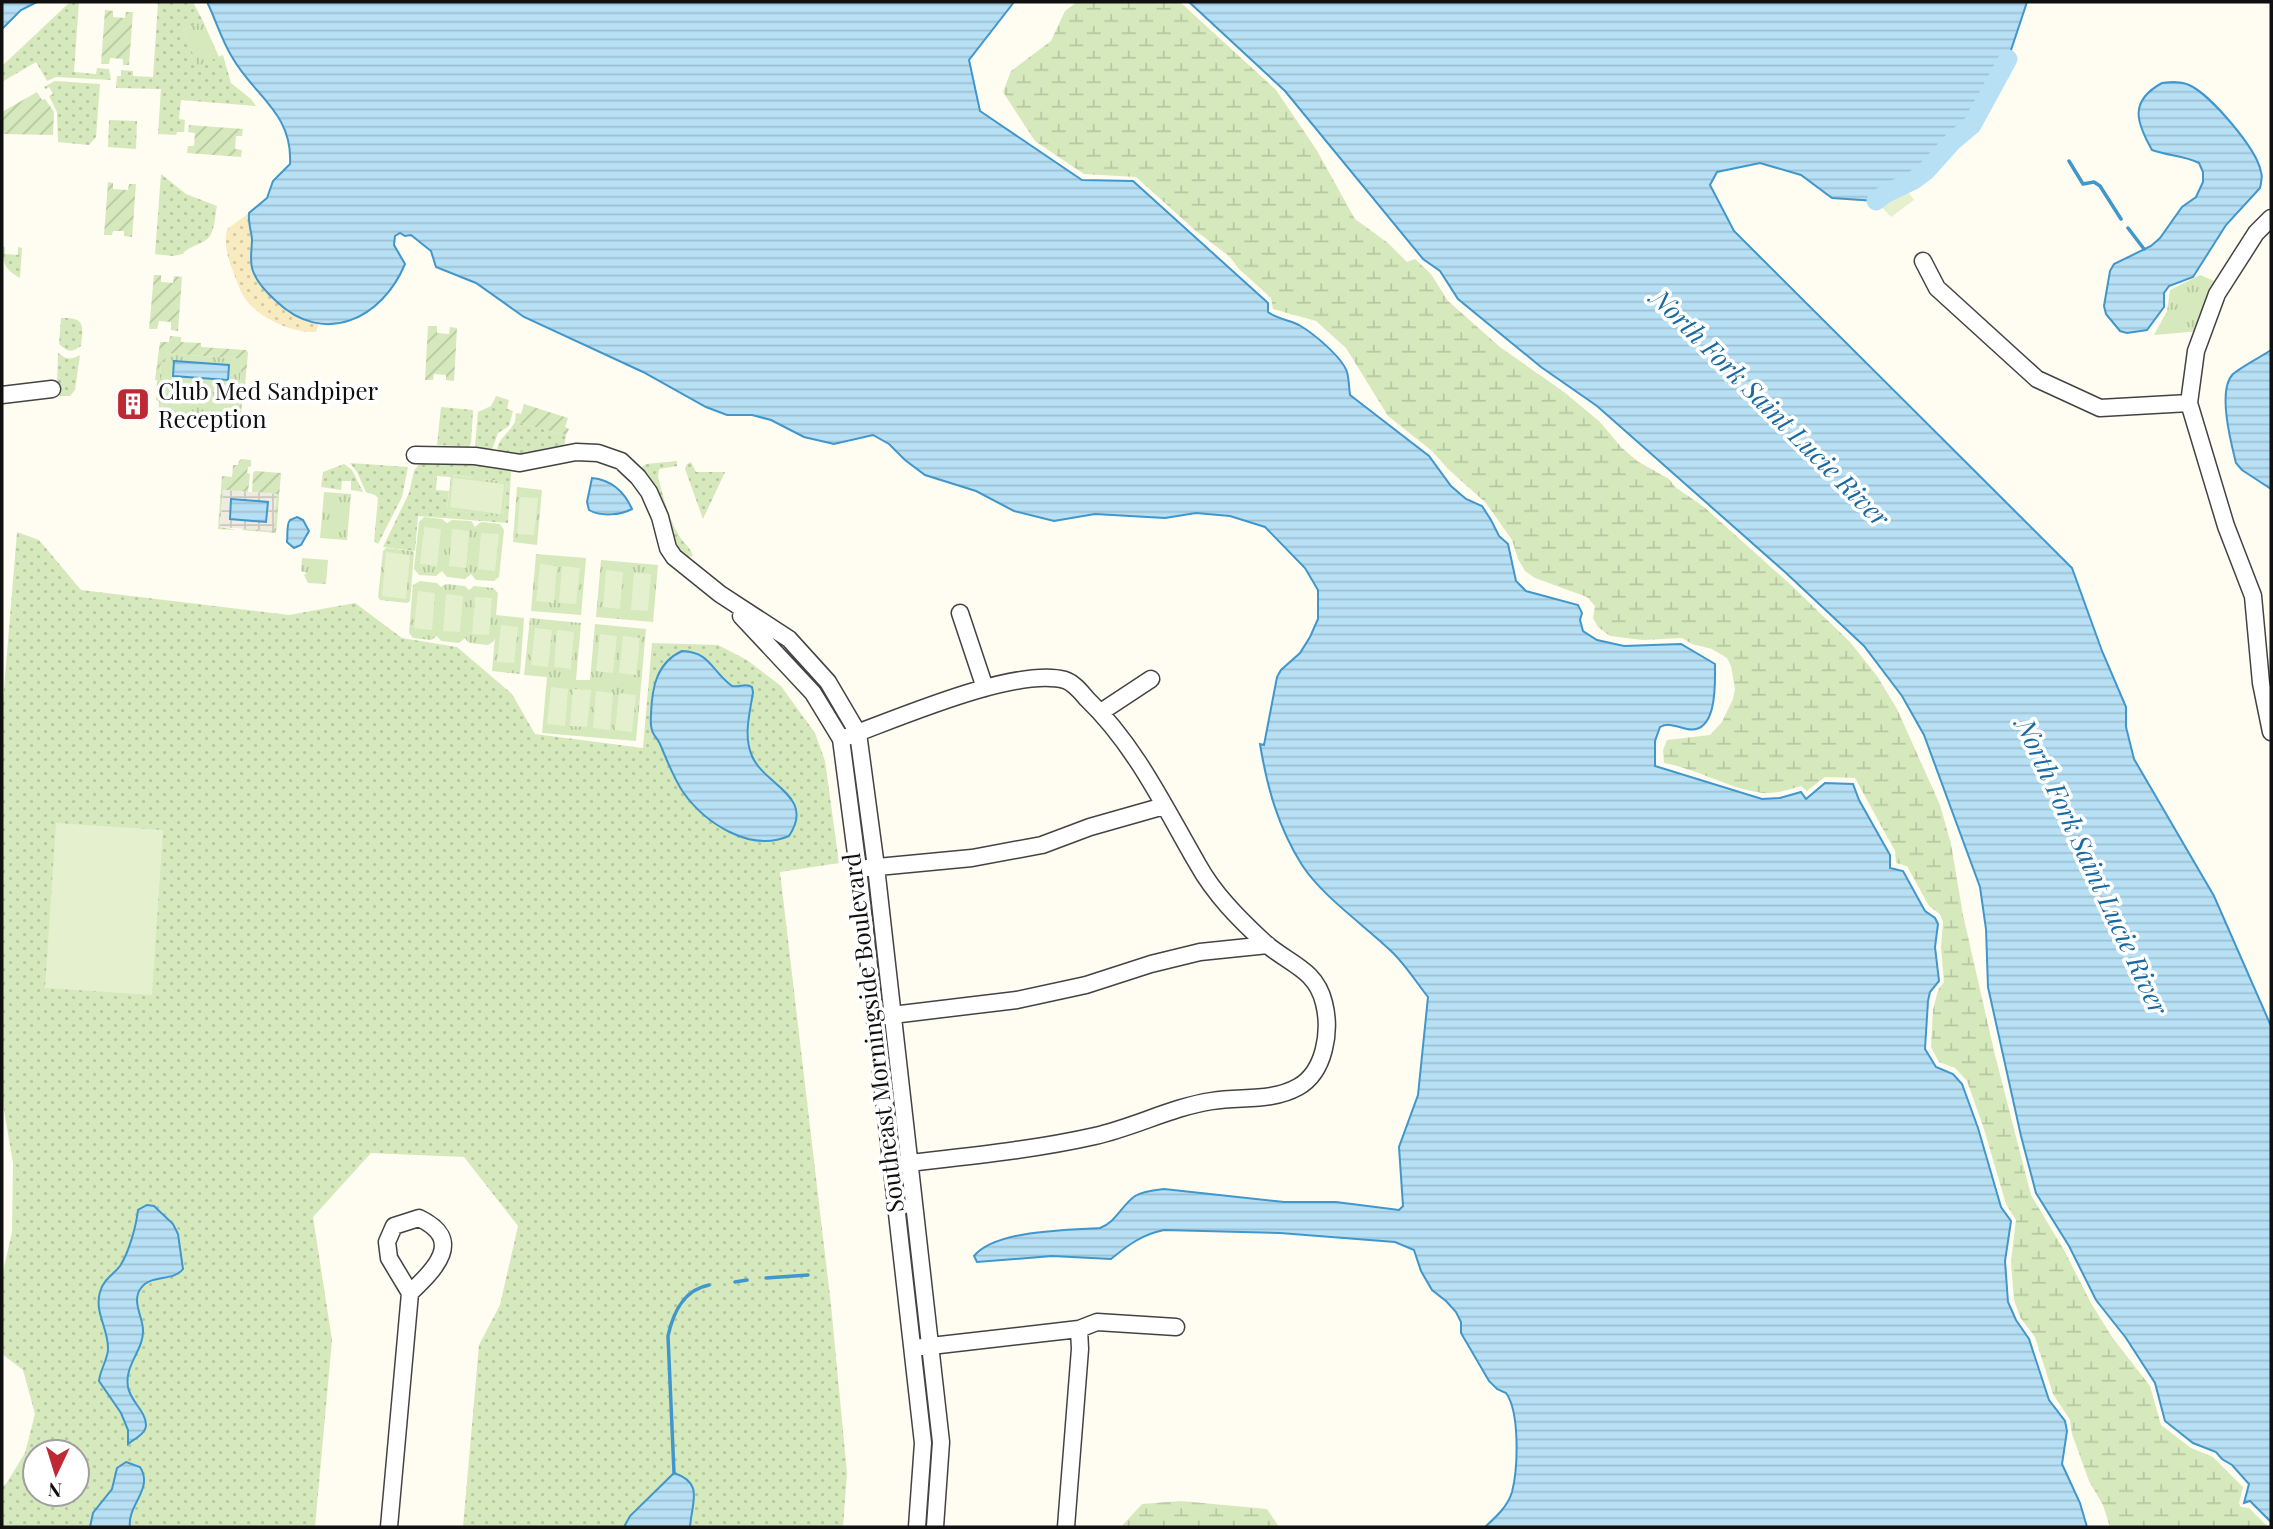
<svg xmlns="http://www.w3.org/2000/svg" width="2273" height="1529" font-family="'Playfair Display',serif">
	<defs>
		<pattern id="grass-dots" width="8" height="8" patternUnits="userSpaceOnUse" patternTransform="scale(1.75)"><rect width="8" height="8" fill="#d5e9bc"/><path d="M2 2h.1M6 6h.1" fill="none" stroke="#b6c7a1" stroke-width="1.8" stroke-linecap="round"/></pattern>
		<pattern id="wetland-marsh" width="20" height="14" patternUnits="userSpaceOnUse" patternTransform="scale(1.75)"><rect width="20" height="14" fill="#d5e9bc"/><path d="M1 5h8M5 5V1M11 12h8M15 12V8" fill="none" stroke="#b6c7a1"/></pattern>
		<pattern id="sand-dots" width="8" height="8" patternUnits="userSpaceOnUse" patternTransform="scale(1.75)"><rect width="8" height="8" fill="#f9ebc0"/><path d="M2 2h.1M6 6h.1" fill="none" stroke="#d4c8a4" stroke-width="1.8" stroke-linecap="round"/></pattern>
		<pattern id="park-tufts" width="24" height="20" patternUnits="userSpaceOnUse" patternTransform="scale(1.75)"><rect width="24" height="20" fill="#d5e9bc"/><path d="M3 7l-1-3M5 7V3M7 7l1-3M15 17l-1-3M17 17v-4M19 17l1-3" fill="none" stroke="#b6c7a1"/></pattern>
		<pattern id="garden-furrows" width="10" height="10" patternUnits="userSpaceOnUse" patternTransform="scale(1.75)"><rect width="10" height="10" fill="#d5e9bc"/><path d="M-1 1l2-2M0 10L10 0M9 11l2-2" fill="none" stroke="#b6c7a1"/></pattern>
		<pattern id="plaza-grid" width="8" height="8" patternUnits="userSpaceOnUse" patternTransform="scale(1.75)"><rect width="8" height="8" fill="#f0ebe0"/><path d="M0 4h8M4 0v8" fill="none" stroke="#cdc8bf"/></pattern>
		<pattern id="water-rules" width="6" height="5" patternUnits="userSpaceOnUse" patternTransform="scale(1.75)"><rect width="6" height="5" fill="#b8e0f5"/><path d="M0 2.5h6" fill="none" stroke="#9dbfd1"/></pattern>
	</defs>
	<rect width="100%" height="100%" fill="#fffcf2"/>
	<path fill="url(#grass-dots)" fill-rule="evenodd" d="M70,2H79L74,72L96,74L97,68L109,69L111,80L56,77L47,81L36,62L2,82V66Z
		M142,2H193L203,21L183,30L198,65L223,55L231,83L251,99L256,106L181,100L179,119L185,120L184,132H177L176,135L158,134L161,89L116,88L117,76H121V70L133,71V76L153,77L158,3Z
		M55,81L100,84L96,137L89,145L58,142L57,112L49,96L53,94L49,87L46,89L44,87Z
		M109,120L137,121L136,149L108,147Z
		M161,174L186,194L217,206C215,214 215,227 211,234C206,245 190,244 183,254L173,256L155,254Z
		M2,246L5,247V254L18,255V247L22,248L20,278C5,270 2,262 2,246Z
		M61,318C86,317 83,326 81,346C71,353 68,352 59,344Z
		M58,353C67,360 71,360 80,355L75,390L70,396H60L57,388Z
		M496,396L509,400L507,409L513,411L509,426L498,433L492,450L476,448L475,445L478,412L491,406Z
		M441,407L473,410L471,443L469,447L437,445Z
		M515,422L566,435L564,448L518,455L500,453L497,448C501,436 509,433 515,422Z
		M422,460L467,461L507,468L511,472L508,523L418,516L415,551L383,547L409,493L414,471ZM452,475L507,482L503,516L447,510L449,491L436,490L437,476L451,477Z
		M677,461V466L659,469L658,477C663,496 668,515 677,532C681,541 690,546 693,556L688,557L678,552L642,474V467L646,464Z
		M691,462L696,472H725L703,519L685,469L687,464Z
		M350,463L408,467L402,497L378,544L374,541L378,498L375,495L366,492L357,472Z
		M344,464L352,470L363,492L351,490V481H342L341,490L321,487L323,472Z
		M17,532L39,540L81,590L289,615L355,603L402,638L457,647L512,694L535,734L643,748L652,643L718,645L747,660L781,686L815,733L825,761L839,863L780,872L831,1305L847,1473L843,1527H463L479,1345L500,1305L518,1226L464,1157L371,1153L313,1217L332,1340L315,1527H2V1486L6,1484L25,1453L35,1414L23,1370L2,1354V1277L12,1232L13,1163L2,1098V714ZM35,1452H77V1494H35Z"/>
	<path fill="url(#wetland-marsh)" d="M1077,2H1180L1276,90L1316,149L1355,219L1388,243L1407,262L1415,259L1431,274L1448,301L1500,347L1564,392L1600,422L1621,447L1637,461L1669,479L1675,487L1704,507L1791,585L1850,642L1877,676L1897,709L1940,805L1951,844L1963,915L1995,1055L2031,1195L2064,1250L2091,1303L2112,1337L2150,1386L2161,1425L2191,1448L2213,1457L2243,1487L2239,1503L2241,1507L2249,1508L2268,1527H2110L2103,1505L2089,1481L2072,1434L2070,1420L2053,1394L2035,1337L2020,1317L2014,1300L2011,1261L2016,1220L2006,1204L1983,1126L1967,1081L1955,1068L1939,1062L1931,1047L1933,1010L1938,990L1944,982L1941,947L1943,922L1940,914L1929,906L1907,866L1896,863L1895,851L1855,778L1825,777L1807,791L1801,786C1788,790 1776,794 1763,793C1729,789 1698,769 1664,763L1663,750L1667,740L1710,735L1722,722L1733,699L1735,689L1731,666L1727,658L1712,649L1692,644L1682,638L1643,640L1610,636L1598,627L1593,618L1595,606L1587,597L1535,578L1525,571L1518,559L1512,540L1486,503L1448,469L1432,451L1388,416L1346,348L1316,321L1273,309L1271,298L1239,269L1230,257L1196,231L1136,177L1084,174L1035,141L1003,92L1011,71L1051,41L1065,11Z
		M1181,1501L1267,1509L1279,1527H1121L1142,1504Z"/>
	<path fill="url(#sand-dots)" d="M249,213L253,271L264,289L298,317L319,323L316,332C293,333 261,319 247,301C240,293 237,281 233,271C227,256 224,245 227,229Z"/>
	<path fill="url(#park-tufts)" d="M203,21L219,57L198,66L183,30Z
		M2200,275L2219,283L2200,331L2154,335L2167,311L2170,290Z
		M166,353L242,359L237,419L162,413L163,399L158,398L161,362Z
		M451,475L474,478L475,475L482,476L483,479L507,482L503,517L447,510Z
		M517,487L542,490L537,545L513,542Z
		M324,492L351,494L347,540L320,538Z
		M424,517L442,519L447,523L452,520L471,521L475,527L481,522L500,524L504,530L499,577L494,581L476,580L471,574L465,579L447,577L442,571L436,576L419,575L414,569L419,522Z
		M386,548L412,551L414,553L410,601L407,603L380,600L378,597L383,551Z
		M536,554L586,558L581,615L531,611Z
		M302,558L328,560L326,584L308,583L304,575L307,573L301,571Z
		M601,560L658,565L653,622L596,617Z
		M420,581L437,583L441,587L446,584L465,586L469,590L474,586L493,588L498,593L496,615L524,618L520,674L492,671L495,637L494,641L488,645L469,643L465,638L459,643L441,641L437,636L431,640L413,638L409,633L413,585Z
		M530,618L581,623L576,680H590L595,624L646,629L636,741L542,733L547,677L524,675Z"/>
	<path fill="url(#garden-furrows)" d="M105,10L113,11V17L125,18L126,12H133L129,65H123V59L110,58L109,64H101Z
		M37,92L42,100L45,99L54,112L53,135L3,134L2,112Z
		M189,125L243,129L242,136H236L235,149L242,150L241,157L187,153L188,146H194L195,133L188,132Z
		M108,182L113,183V189L128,190L129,184H136L132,237L124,236V231H113L112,235H104Z
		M154,275H161V282L173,283L174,276L182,277L178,331L171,330V322L159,321L157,329H149Z
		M428,326H437V333L449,334L450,327L457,328L454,381L446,380V375L434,374L433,380H425Z
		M170,336L181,337V342L201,343V347L246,350L248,352L245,386H243L241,418H239L238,422L200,419L201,416L237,418L242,359L166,353L165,362H161L158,398H163L162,413L196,415V419L158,417L159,401L156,400L157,380H155L160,342H169Z
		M524,404L568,418L565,427L569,429L566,435L515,422L516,413L521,414Z
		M242,459L251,460V466L248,467L247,473L250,474L248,492L223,490L220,527L237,530L218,529L222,476L232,477L233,465H238L239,461Z
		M255,471L281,473L276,533L242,530L277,494L252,492L253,473Z"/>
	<path fill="#e5f1ce" d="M1905,187L1914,200L1891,217L1879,204Z
		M453,478L504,484L501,514L450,507Z
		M520,497L538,498L534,535L517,534Z
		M424,527L441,529L437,566L420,564Z
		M452,529L469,531L466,568L449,566Z
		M481,533L499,534L495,571L478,569Z
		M386,552L410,555L406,599L382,596Z
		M540,564L557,566L554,603L536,601Z
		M562,566L580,568L576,604L559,603Z
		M606,570L623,572L620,609L603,607Z
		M634,573L651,574L648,611L631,610Z
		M418,591L435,593L432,630L414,628Z
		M446,594L463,596L460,632L443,631Z
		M475,597L492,598L489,635L472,634Z
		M501,625L518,627L514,663L497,662Z
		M535,628L552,630L548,667L531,665Z
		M557,630L574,632L571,669L554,667Z
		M600,634L617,636L613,673L596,671Z
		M623,636L640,638L636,675L619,673Z
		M551,687L568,689L565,726L547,724Z
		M573,689L591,690L587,727L570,726Z
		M596,691L613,693L610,730L593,728Z
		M619,693L636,695L632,732L615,730Z
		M56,823L163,830L152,995L45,988Z"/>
	<path fill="url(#plaza-grid)" d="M223,490L277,494L274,531L220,527Z"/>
	<path fill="url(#water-rules)" stroke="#4097cb" stroke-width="2" d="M2,2H37L21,10L2,29Z
		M207,2H1014L969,60L980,111L1082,180L1133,181L1268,303V312C1277,319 1289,320 1299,325C1313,333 1342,357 1347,372C1349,379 1349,388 1350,395L1429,456L1451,486L1466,499L1482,506L1491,520L1499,536L1508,544L1516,581L1526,591L1578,605L1582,613L1580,620L1583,631L1597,640L1624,646L1681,644L1715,664C1715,682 1718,735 1687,729C1677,727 1669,722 1660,727L1655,741V766L1762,799L1780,798L1801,792L1806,799L1825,783L1853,784L1859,800L1890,855V868L1903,871L1925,911L1935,918L1938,924L1935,947L1939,981L1930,992L1928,1001L1925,1049L1936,1067L1953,1074L1962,1084L1978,1128L2001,1207L2011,1221L2005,1261L2008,1302L2016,1320L2029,1339L2049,1400L2065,1421L2067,1431L2062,1464L2080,1503L2087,1527H1485C1496,1517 1508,1506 1512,1492C1518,1469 1520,1412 1506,1393L1497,1389L1489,1381L1461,1333V1322L1456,1312L1446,1301L1432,1290L1421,1271L1414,1250L1395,1242L1280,1233L1164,1230C1143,1234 1128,1245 1111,1259L1052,1256L977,1262L974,1256C995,1230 1068,1230 1100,1228C1116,1222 1121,1206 1135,1196C1143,1191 1155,1190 1164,1189L1284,1202H1336L1399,1210L1403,1206L1399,1147L1418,1095L1428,997C1416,982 1405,964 1391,951C1364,925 1322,896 1302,865C1278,827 1267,787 1260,744L1264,745L1277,677L1281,670L1300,653L1310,637L1318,619V590L1305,568L1265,527L1230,516L1196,513L1165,518L1095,514L1054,521L1014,511L976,491L925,475L905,460L889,444L873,435L834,444L804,437L771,420L752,415H727L706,407L643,372L524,317L476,283L436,267L431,251L411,235L405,236L400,233L395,236L394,245L405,264C382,319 324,347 276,301C267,293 257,283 253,271C249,261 252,250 252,239C251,230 248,222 249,213L267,198L273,181L290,164C293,113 254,96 232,57C221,39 216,20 207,2Z
		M1189,2H2027L2008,59L1972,125L1914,180L1886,193L1876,201L1832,198L1801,175L1760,163L1717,172L1710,185L1734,231L2072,568L2102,651L2126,707V727L2134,759L2214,896L2271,1026V1522L2250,1501L2244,1503L2249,1484L2232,1465L2222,1459L2216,1452L2193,1443L2165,1421L2155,1383L2126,1338L2096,1300L2069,1246L2036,1193L2021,1136L1988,987L1986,929L1980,887L1924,735L1902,696L1864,646L1785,572L1597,406L1541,367L1458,299L1440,271L1423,259L1285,91Z
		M2162,83C2171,82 2181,81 2189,85C2210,94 2257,149 2261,172C2263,177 2261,182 2260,188L2226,225L2193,277L2169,286L2164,293V307L2147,330L2127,333L2120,331L2106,314L2104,306L2110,271L2114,264L2151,246L2160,238L2182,207L2196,197L2203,182V172L2199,163C2184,155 2168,156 2152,150C2136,122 2129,101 2162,83Z
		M2271,350V489L2242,470L2236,463C2231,443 2217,390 2233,374C2244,365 2259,358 2271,350Z
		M174,361L229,365L228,380L173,376Z
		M592,478C612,480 624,491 632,509C621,515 601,517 589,510L587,502Z
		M231,499L268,502L266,522L230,519Z
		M297,517L303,520L309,531L301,545L294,548L287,542C288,535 286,525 290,520Z
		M682,651C711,652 711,671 732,686C739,688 746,682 752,687L753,692C750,713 743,735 752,756C764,785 816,796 789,836C750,853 705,823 683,792C673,777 667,760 660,744C658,739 653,735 652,730C650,725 651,718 651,714C652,688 656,663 682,651Z
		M147,1205L154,1206L173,1224L178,1234L183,1269C173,1282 151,1274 141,1288C131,1301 143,1317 143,1330C144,1350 124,1365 128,1387C130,1401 146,1411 146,1425C146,1434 134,1439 128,1444V1430L121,1413L99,1381C100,1370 107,1361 108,1350C109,1329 94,1313 100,1292C103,1280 113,1275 120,1266C129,1252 136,1227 138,1210Z
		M126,1462L140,1467C154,1489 127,1505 130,1527H90L93,1513L112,1489L117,1468Z
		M674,1473C704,1483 692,1501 690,1527H624L630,1516Z"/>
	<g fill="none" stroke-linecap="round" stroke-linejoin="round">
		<path stroke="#4097cb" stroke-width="3.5" d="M2069,161L2083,184L2094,182L2100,186L2121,219
			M2128,228L2144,249
			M766,1278L808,1275
			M735,1282L747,1280
			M674,1473L668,1336C673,1313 683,1290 709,1285"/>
		<path stroke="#b8e0f5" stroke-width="19" d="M1876,201L1885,194L1914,180L1926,171L1953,141L1972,125L2008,59"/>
		<g stroke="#434343" stroke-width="19">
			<path id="minor" d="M2271,218L2256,233L2217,294L2196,351L2189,403L2226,526L2253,596L2261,683L2271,732
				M1923,261L1937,288L2037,379L2100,408L2189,403
				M2,395L52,389
				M415,455L475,456L520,463L576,452L598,453L621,461L638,477L649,492L660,517L668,548L674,557L720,594L789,639L828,682L858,733L876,867L941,1442L935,1527
				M960,613L985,688
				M741,616L813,693L841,739L858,869L923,1443L917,1527
				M1101,712L1151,679
				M841,739C892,721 1015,666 1065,680C1074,683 1081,692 1087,699C1135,745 1164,806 1197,863C1214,894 1239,919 1265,943C1289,964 1316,969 1324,1003C1331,1031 1325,1072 1298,1087C1271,1102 1241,1096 1212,1101C1172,1107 1135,1127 1095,1136C1029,1151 959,1157 892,1165
				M867,868L972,858L1042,845L1090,827L1164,806
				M884,1016L1017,1000L1086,985L1151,964L1200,952L1268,945
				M922,1347L1079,1329L1097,1322L1176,1327
				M389,1527L410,1293L389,1258L387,1242L394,1226L419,1218C465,1240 435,1269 410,1293
				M1066,1527L1080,1349L1079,1329"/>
		</g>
		<use href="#minor" stroke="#fff" stroke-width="16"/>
	</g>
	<defs>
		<g id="building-square" transform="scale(1.75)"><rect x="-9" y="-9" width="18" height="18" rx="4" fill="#be2934" stroke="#fff"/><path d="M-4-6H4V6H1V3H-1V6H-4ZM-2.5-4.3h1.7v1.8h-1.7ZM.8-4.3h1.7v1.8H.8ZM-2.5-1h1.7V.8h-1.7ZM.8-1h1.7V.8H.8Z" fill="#fff"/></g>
	</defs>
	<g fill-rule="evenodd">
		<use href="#building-square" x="133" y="404"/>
	</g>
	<g text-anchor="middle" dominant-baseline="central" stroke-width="7" stroke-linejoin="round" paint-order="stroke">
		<g font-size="24" fill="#101010" stroke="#fff" text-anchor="start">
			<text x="158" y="390">Club Med Sandpiper<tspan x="158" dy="28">Reception</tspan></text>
		</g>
		<g font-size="24" fill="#101010" stroke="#fff">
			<text transform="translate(872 1033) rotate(-97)">Southeast Morningside Boulevard</text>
		</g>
		<g font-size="26" font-style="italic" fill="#1a69a0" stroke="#fff">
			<text transform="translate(1771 407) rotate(45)">North Fork Saint Lucie River</text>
			<text transform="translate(2093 866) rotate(65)">North Fork Saint Lucie River</text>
		</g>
	</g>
	<rect width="2273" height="1529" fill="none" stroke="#101010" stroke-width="7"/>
	<g transform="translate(56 1473) rotate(184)"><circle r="33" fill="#ffffff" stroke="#9f9f9f" stroke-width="2"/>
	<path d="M0-5L12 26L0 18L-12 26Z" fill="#be2934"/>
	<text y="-10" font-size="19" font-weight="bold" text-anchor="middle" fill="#101010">N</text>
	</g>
</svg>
